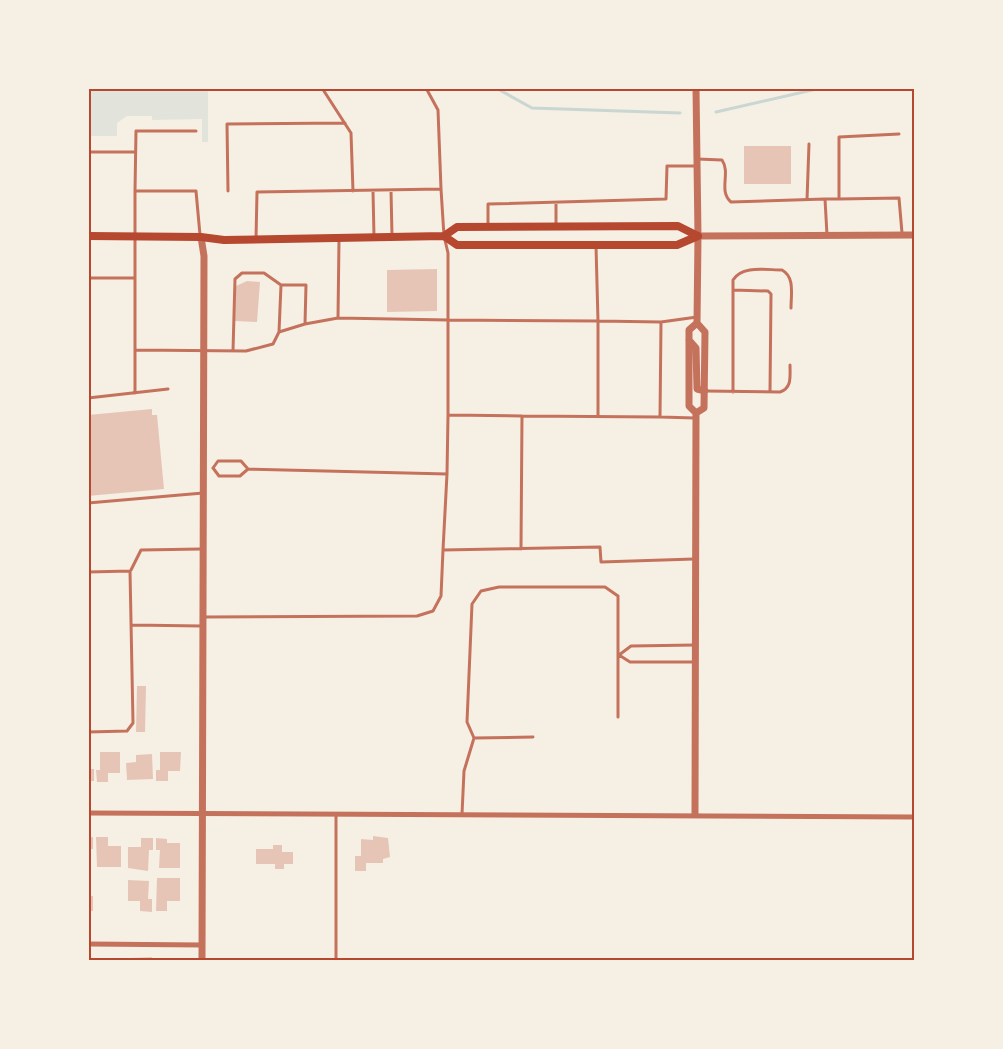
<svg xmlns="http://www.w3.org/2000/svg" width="1003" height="1049" font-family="Merriweather,serif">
	<rect width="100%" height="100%" fill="#f6efe4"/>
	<path fill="#e2e4dc" d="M89,88L208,89V142H202V119L152,120V116H127L117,123V136H89Z"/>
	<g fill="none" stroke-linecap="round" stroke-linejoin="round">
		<path stroke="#c9d6d2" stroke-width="3" d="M496,88L532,108L680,113
			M716,112L821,88"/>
	</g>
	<path fill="#e6c5b7" d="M744,146H791V184H744Z
		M437,269V311L387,312V270Z
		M247,281L260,282L257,322L235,321L236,286Z
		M152,409V415H157L164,489L88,496V415Z
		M137,686H146L145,732H136Z
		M100,752H120V773H108V782H97L96,770H100Z
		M160,752H181L180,771H168V781H156V770H160Z
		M152,754L153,779L127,780L126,763L136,762V755Z
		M88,769H94V781H88Z
		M373,836L388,838L390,857L383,859V863H366V871H355V856H361V839L373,840Z
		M88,837H93V849H88Z
		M96,837H108V846H121V867H97Z
		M141,838H153V850H149L148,871L128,868V847H141Z
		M156,838L167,839V843H180V868H159L160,850H156Z
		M273,845H282V852H293V864H284V869H275V864H256V849H273Z
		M157,878H180V901H167V911H156Z
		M128,880L149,881L148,899H152V912L140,911V901H128Z
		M88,896H93V911H88Z
		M152,957V960H130V958Z"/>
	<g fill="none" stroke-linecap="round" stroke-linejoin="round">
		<path stroke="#c5725c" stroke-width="3" d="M322,88L351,133L353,191
			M426,88L438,110L441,189
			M899,134L839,137V199L899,198L902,233
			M88,152H135
			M697,159L722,160C731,173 718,191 731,202L825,199L827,235
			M391,190L392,236
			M135,191L136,131H196
			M228,191L227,124L345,123
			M373,191L374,237
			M825,199H839
			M807,200L809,144
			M556,203V225
			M488,226V204L666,199L667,166H696
			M256,239L257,192L441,189L444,236L448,253V320L338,318
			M88,278H134
			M733,290L768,291L771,294L770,392
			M661,322L660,417L695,418
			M279,332L305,324
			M135,350L246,351L273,344L279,332L281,285H306L305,324L338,318L339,239
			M233,351L235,279L242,273H264L281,285
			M706,391L780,392C792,388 790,377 790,365
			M733,392V280C742,265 766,270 782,270C795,277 791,294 791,308
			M135,393V191H196L200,235
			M88,398L168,389
			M522,416L448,415V320L598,321L596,246
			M598,416V321L661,322L697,317
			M213,468L218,461H241L248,469L447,474L443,550
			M213,468L219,476H240L248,469
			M447,474L448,415
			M88,503L203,493
			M521,549L522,416L660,417
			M131,570L141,550L201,549
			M88,572L130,571L133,723L127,731L88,732
			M204,617L417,616L433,611L441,596L443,550L600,547L601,562L694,559
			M132,625L201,626
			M619,655L631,646L695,645
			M619,655L630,662H693
			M474,738L467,722L472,604L481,591L499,587H605L618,596V717
			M462,814L464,771L474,738L533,737
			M336,816V960"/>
		<path stroke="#c5725c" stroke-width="5" d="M88,813L914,817
			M88,944L202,945"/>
		<path stroke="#c5725c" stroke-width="7" d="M696,88L698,236L697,323L705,332L704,408L696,413
			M698,236L914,235
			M201,237L204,256L202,960
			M689,340L696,348L697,389L705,391
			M695,814L696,413L689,406V330L697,323"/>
		<path stroke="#b5482f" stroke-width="8" d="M88,236L201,237L224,240L444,236L457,227L678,226L698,236
			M444,236L457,245H677L698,236"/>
	</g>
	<rect width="1003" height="1049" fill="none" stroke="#f6efe4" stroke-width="180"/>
	<rect x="90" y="90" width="823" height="869" fill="none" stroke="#b5482f" stroke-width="2"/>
</svg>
